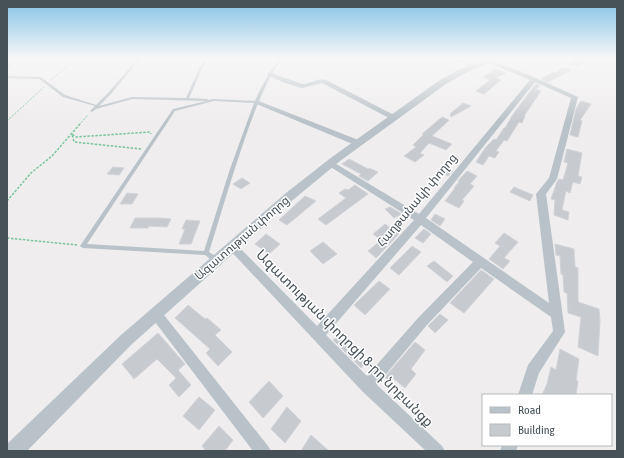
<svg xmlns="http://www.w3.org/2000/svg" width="624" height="458" font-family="'Asap Condensed','Noto Sans Armenian',sans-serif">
	<rect width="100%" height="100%" fill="#efeded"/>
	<path fill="#c7cacf" stroke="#d1d3d8" d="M578,58H585L580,66L570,64Z
		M562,67L571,70L548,82L541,79L554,72L556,73Z
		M496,69L506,73L496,78L501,80L484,94L476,91L490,80L483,77Z
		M536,84L540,86L535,89L541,91L524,116H525L522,123L519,122L507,141L504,140L496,151L499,152L495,158L489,156L483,165L476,162L486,147L494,139L496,140L504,128H505L514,113Z
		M581,101L591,104L580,120L582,121L578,137L570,135L576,109Z
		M463,103L471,106L451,117L450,114Z
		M442,117L449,120L432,136L452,144L446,150L429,143L420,153L424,155L415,162L404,156L416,147L413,145L424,134H422Z
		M567,149L582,153L578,176L582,177L580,184L573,182L570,193L566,191L562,210L569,212L568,220L554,215L555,200L551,199L557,182L559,179L563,180L568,163L564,162Z
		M349,159L368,169L369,168L378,172L368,181L359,176L361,174L342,164Z
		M443,166L453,171L448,176L438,171Z
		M113,167L124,168L119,175L107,174Z
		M467,171L477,176L470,184L474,186L462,200L464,201L459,208L445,201L455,188H454L459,182L458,181Z
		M242,178L250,183L241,189L233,184Z
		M355,185L368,194L326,225L318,219L346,198L339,193L345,189L348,190Z
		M514,187L533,195L530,201L510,192Z
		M127,193L138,194L132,204H120Z
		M305,196L316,201L287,225L279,220Z
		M390,207L402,214L394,218L385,209Z
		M435,214L445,219L440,226L431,220Z
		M135,218H160L171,219L167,227L149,226L148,228H130Z
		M186,220L200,221L191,244H179L185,229H182Z
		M385,224L399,234L376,258L368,251L381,240L373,234Z
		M424,229L431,234L423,243L415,238Z
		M504,233L518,242L504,258L510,261L503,269L489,259L500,246L495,243Z
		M266,234L280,244L269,254L255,244Z
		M323,242L337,254L323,264L310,251Z
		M555,244L574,249L575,267L578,268V302L599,309L600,321L598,356L578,347L581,317L568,313L567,293L564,292L563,275L561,274L560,256L556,255Z
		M412,246L421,252L399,275L390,268Z
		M434,261L453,276L447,282L427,266Z
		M481,270L494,279L464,313L450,303Z
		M379,281L390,289L365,315L354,305Z
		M188,305L205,319L207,318L221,330L215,335L232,352L218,366L206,353L210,349L175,318Z
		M440,314L448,320L435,333L428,326Z
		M158,333L185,364L178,370L191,385L179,397L169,385L176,378L157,359L134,379L122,364Z
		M338,336L366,363L361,368L333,340Z
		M415,342L425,350L411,369L416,374L405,388L393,378L390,382L385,377Z
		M560,349L579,359L576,380L578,381L576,395H542L547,384L551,367L556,370Z
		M269,381L283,396L263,418L249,402Z
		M199,397L215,410L199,430L183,416Z
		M287,407L301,421L285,443L271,429Z
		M219,426L233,440L225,451H206L202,446Z
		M311,435L329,451H301Z"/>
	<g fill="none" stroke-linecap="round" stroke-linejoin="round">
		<path stroke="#79c59c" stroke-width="1" stroke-dasharray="2 1.5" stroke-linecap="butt" d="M51,80L77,58
			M7,121L44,87
			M79,125L88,115"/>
		<path stroke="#79c59c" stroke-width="1.5" stroke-dasharray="2.5 1.5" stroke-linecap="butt" d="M141,149L74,142L72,134L76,137L150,132L151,134
			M7,201L31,173L52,156L80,124
			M7,238L77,245"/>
		<path fill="#b9c2c8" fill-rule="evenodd" d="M17,58H20L7,68V66Z
			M138,58H141L110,95L99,106L132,97L186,98L204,58H207L189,98L207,99L208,100L214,99L255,101C261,86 270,72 279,58H282C263,86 253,115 242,147C230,182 220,217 209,252L219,258L220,260L219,262C214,263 209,258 205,255L83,248L81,247L80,246L173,109L206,101L132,99L96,109L92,112L90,111L95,106L63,97L39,79L7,78V76L41,77L65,95L96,105L108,93ZM214,101L254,103L230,169L204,251L87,244L175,111Z
			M451,58H455L476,66L473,67Z"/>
		<path fill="#b9c2c8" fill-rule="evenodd" d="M487,60H491L536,78L578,97L557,179L546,194L565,332L539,373L532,395H518L528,365L553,331L551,317L481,268L426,326L377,385L442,446L445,451H426L362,391L227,247L228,244L232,243L236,244L317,326L414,220L326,164L330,161L333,162L419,214L530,80L487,62ZM535,82L571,98L549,178L536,194L549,303L426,218ZM421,225L473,262L418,318L367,376L326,335Z
			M269,72L302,84C311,84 317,78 326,80L398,117L397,119H391L322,83L302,88L285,83L267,75V73Z
			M256,100L361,141L362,143L361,145H355L254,103V101Z
			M156,308L160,310L268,446L271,451H253L152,318L150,314L152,310Z
			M502,445H518L516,451H500Z"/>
		<path fill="#b9c2c8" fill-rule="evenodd" d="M489,58H499L464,74L446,84L340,161L294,199L131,345L27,451H7V444L121,335L286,193L332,157L440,80L458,70Z"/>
	</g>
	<linearGradient id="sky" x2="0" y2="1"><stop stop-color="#84c2e6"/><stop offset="0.48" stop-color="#f8f7f7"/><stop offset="1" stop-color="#f8f7f7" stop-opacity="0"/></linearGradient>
	<rect width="624" height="122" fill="url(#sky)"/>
	<g text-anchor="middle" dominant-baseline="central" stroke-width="3" stroke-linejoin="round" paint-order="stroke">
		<g font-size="12" fill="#475158" stroke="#fff">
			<text transform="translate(417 200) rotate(-50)">Հաղթանակի փողոց</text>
			<text transform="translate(242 238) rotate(-41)">Ազատության փողոց</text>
		</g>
		<g font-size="14" fill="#475158" stroke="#fff">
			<text transform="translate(345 338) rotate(45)">Ազատության փողոցի 8-րդ նրբանցք</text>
		</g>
	</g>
	<rect width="624" height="458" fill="none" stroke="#475158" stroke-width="16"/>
	<rect x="482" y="394" width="130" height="52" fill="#ffffff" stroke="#b5b9bc"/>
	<rect x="490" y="407" width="20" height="6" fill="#b9c2c8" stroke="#b5b9bc"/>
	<text x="518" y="414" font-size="12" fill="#475158">Road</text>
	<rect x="490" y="424" width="20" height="12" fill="#c7cacf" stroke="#b5b9bc"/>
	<text x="518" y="434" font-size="12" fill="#475158">Building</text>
</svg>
